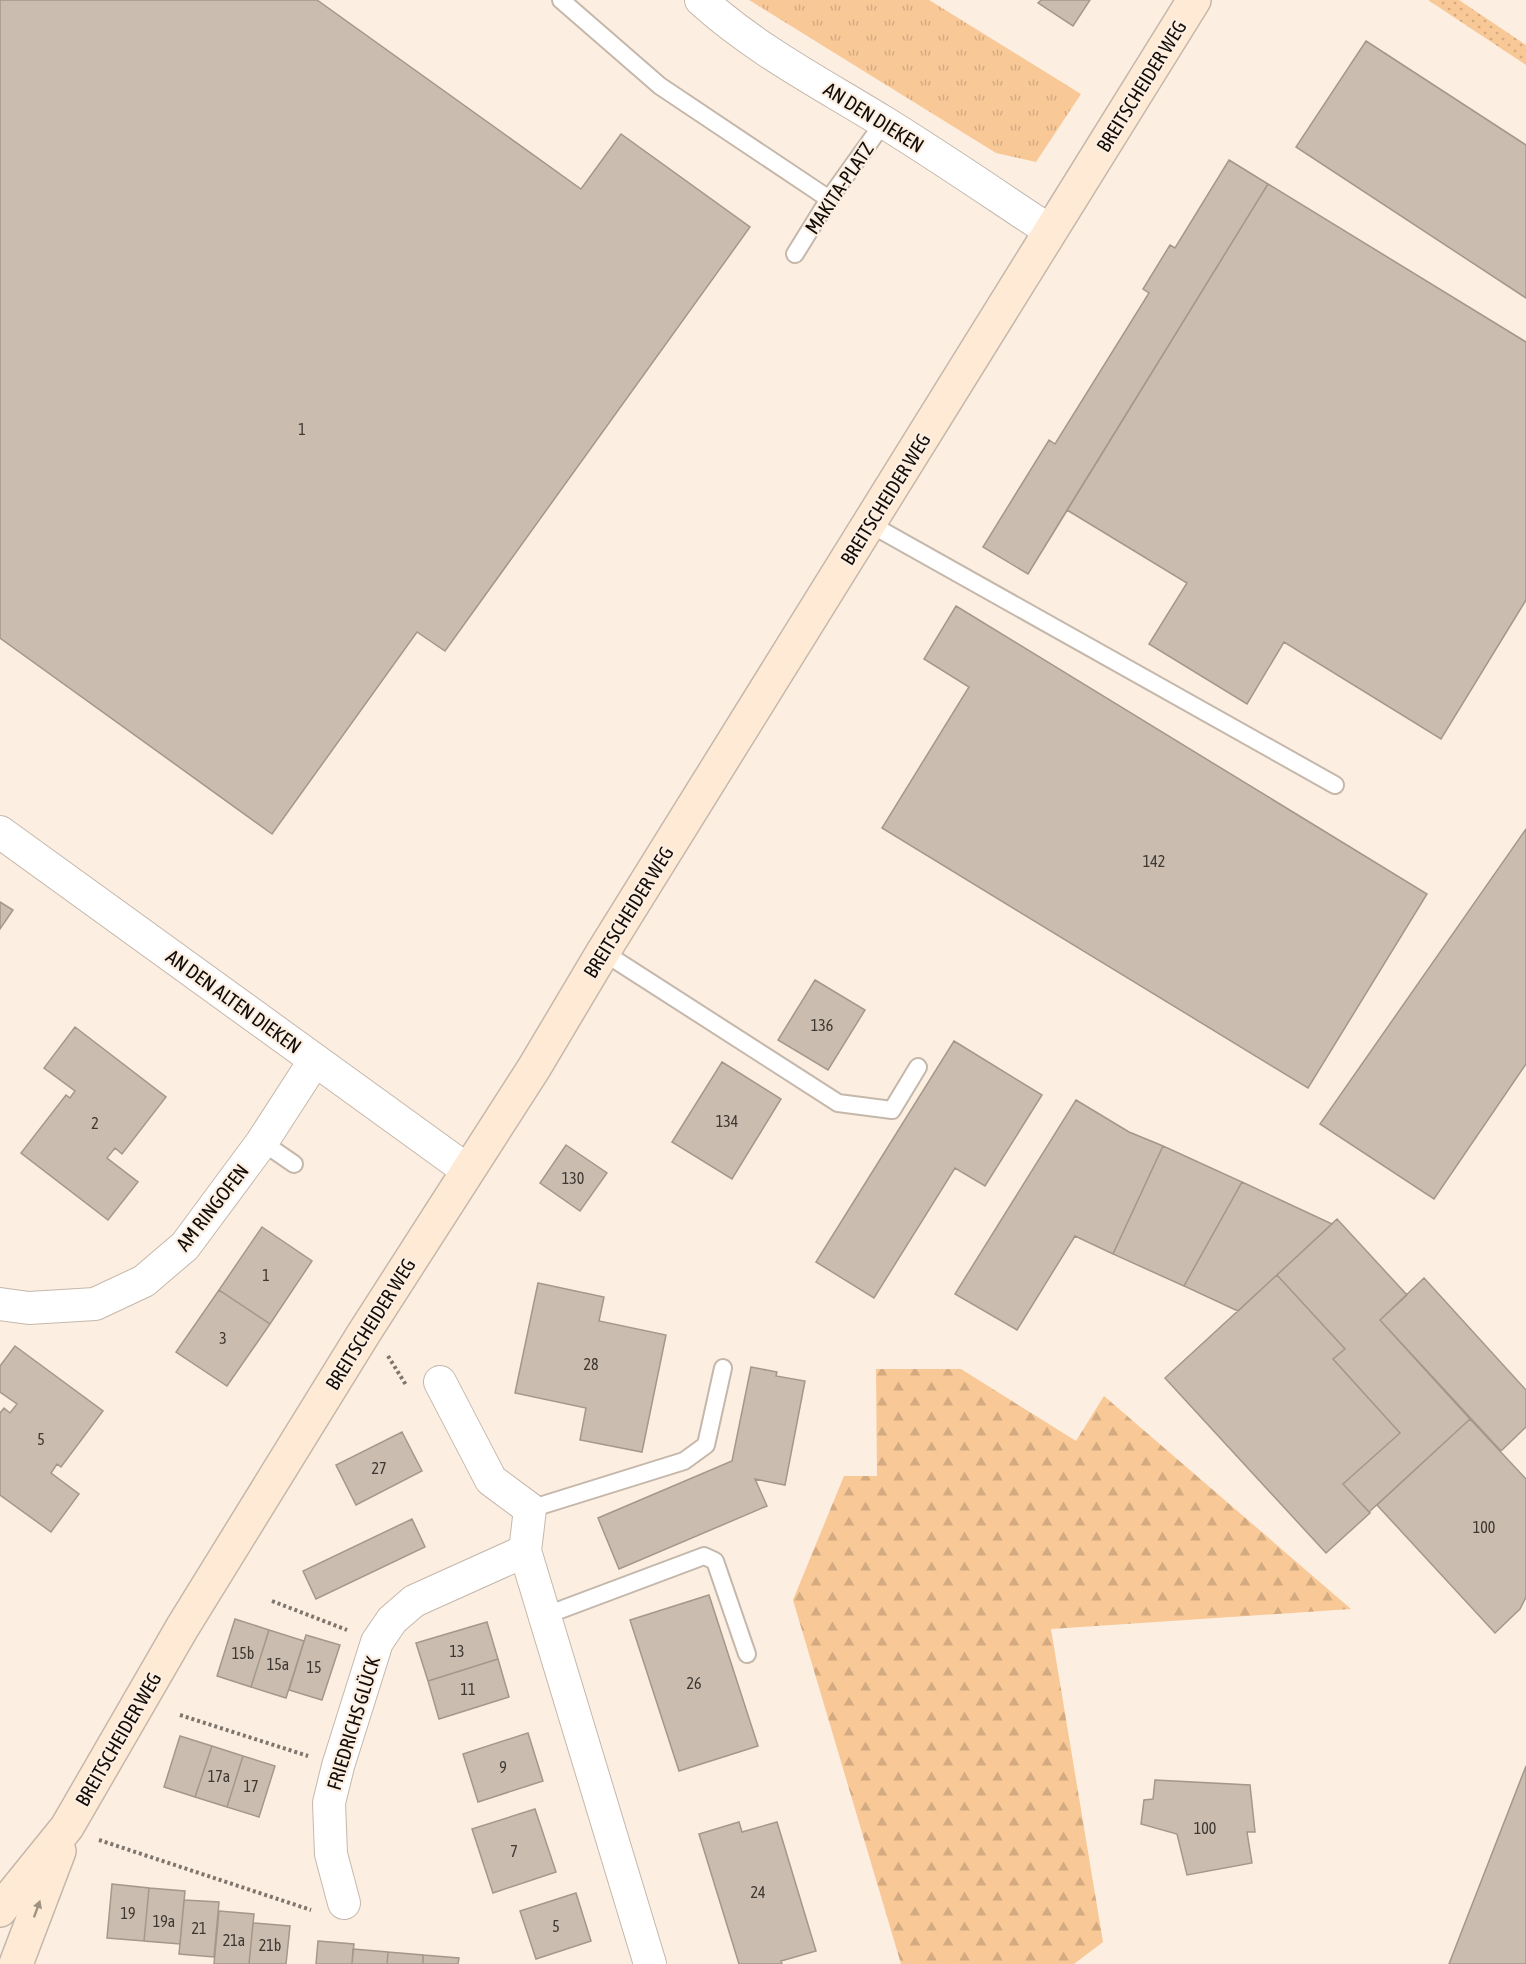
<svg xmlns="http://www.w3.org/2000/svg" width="1526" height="1964" font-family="'Asap Condensed',sans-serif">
	<defs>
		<pattern id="grass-dots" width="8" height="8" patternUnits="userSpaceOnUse" patternTransform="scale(1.5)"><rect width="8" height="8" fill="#f9c897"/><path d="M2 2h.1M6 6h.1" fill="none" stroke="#d4ab81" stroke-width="1.8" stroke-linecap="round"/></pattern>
		<pattern id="forest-firs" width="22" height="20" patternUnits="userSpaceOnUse" patternTransform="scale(1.5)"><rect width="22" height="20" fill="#f9c897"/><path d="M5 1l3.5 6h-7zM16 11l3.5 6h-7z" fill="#d4ab81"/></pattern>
		<pattern id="park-tufts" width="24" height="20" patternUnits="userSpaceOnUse" patternTransform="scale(1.5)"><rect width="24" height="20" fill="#f9c897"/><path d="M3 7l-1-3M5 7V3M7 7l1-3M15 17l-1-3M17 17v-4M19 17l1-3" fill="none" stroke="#d4ab81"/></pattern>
	</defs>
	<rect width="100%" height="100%" fill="#fceee1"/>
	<path fill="url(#grass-dots)" d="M1428,0H1459L1526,45V65Z"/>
	<path fill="url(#forest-firs)" d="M876,1369H961L1076,1441L1104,1396L1351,1609L1051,1629L1103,1942L1074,1964H901L793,1600L844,1476H877Z"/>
	<path fill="url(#park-tufts)" d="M749,0H929L1081,94L1036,162L996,153Z"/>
	<path fill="#cabdb0" stroke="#a4978b" stroke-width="1.5" d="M0,0H317L581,189L621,134L750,227L445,651L417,632L272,834L0,638Z
		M1041,0H1090L1073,26L1038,3Z
		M1366,41L1526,145V298L1296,147Z
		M1229,160L1268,184L1028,574L983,547L1049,440L1055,444L1149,293L1143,289L1170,245L1175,248Z
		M1229,160L1526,342V600L1441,739L1284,642L1247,704L1149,644L1187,583L1067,510L1028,574L983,547L1049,440L1055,444L1149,293L1143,289L1170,245L1175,248Z
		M1268,184L1526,342V600L1441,739L1284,642L1247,704L1149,644L1187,583L1067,510Z
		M956,606L1427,894L1308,1088L882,828L969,687L924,659Z
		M1526,829V1064L1434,1199L1320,1124Z
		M0,902L13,910L0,929Z
		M815,980L865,1010L828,1070L778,1040Z
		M75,1027L166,1097L122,1154L115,1148L107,1158L138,1182L108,1220L21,1153L66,1095L70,1098L75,1091L44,1068Z
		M954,1041L1042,1095L985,1186L955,1168L874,1298L816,1262Z
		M722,1062L781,1099L732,1179L672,1142Z
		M1076,1100L1129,1132L1163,1146L1113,1254L1075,1236L1017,1330L955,1294Z
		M566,1145L607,1173L580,1211L540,1183Z
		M1163,1146L1242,1182L1184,1286L1113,1254Z
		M1242,1182L1332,1224L1238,1311L1184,1286Z
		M1337,1219L1407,1295L1380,1320L1470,1419L1369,1512L1343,1484L1400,1433L1333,1359L1345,1349L1277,1275Z
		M262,1227L312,1261L270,1324L219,1290Z
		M1277,1275L1345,1349L1333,1359L1400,1433L1343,1484L1370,1513L1326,1553L1165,1378Z
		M1424,1278L1526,1390V1427L1501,1451L1380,1320Z
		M538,1283L604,1297L599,1321L666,1335L642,1452L580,1440L586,1408L515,1393Z
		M219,1290L270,1324L227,1386L176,1352Z
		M15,1346L103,1411L61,1467L57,1464L51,1473L79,1494L51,1532L0,1495V1413L4,1408L10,1413L17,1404L0,1392V1366Z
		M751,1367L777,1372L776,1376L805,1381L785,1485L755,1479L767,1506L619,1569L598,1518L732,1461Z
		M1470,1419L1526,1479V1597L1520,1609L1495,1633L1377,1505Z
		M402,1432L422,1471L356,1505L336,1465Z
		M412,1519L425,1547L316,1599L303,1571Z
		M709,1595L758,1746L679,1771L630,1620Z
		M235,1619L269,1630L251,1687L217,1676Z
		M487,1622L498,1659L428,1681L416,1643Z
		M269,1630L304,1641L286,1698L251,1687Z
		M306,1635L340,1645L322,1700L289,1690Z
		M498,1659L509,1697L439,1719L428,1681Z
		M528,1733L543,1781L478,1802L463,1754Z
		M180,1736L212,1746L195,1797L164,1787Z
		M212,1746L243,1756L227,1807L195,1797Z
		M243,1756L275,1766L259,1817L227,1807Z
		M1526,1766V1964H1449Z
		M1155,1780L1250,1785L1255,1832H1247L1252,1863L1187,1875L1177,1834L1141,1824L1144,1800L1153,1799Z
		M535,1809L556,1872L493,1893L472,1829Z
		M739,1822L742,1832L777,1822L816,1951L781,1961L782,1964H739L699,1834Z
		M112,1884L149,1888L144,1941L107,1938Z
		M149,1888L185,1891L180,1944L144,1941Z
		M576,1893L591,1941L536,1959L520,1911Z
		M184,1900L219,1902L214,1957L179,1954Z
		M219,1911L254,1914L249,1964H214Z
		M253,1923L290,1926L286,1964H249Z
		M318,1941L354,1944L352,1964H316Z
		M353,1949L388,1952L387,1964H352Z
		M388,1952L423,1955V1964H387Z
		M423,1955L459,1958L458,1964H423Z"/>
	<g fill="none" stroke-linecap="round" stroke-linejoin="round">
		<g stroke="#c5b8ab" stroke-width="20">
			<path id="lane" d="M561,0L660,86L829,199
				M795,254L829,199L884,122
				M870,524L1335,785
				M603,952L838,1103L892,1110L918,1067
				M262,1142L294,1164
				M530,1509L684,1461L706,1445L723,1368
				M544,1616L704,1556L715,1561L747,1654"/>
		</g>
		<g stroke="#c5b8ab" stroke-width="34">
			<path id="street" d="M701,0C755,49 820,83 882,121C939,156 994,194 1050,231
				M0,832L467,1170
				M0,1304L29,1308L95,1304L144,1281L185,1246L262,1142L315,1060
				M440,1382L491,1480L530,1509L525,1551L650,1964
				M344,1903L331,1854L329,1803L338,1766L377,1642L392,1620L414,1601L525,1551"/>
		</g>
		<g stroke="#c5b8ab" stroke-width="36">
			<path id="secondary" d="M0,1910L67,1827L182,1628L364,1333L534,1068L603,952L1194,0
				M16,1964L59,1851"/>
		</g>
		<path stroke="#7e756d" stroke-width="4" stroke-dasharray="3 3" stroke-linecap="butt" d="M388,1356L406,1385
			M272,1601L347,1630
			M180,1715L308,1756
			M99,1840L311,1910"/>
		<use href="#lane" stroke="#fff" stroke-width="16"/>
		<use href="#street" stroke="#fff" stroke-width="32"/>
		<use href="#secondary" stroke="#ffebd5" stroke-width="33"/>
	</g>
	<defs><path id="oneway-solid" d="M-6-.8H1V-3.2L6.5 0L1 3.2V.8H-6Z" transform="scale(1.5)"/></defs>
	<use fill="#a09283" href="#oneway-solid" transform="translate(37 1909) rotate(-70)"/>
	<g text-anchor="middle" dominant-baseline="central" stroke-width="4.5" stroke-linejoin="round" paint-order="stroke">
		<g font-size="16" fill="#3f3832">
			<text x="302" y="429">1</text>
			<text x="1154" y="861">142</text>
			<text x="822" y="1025">136</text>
			<text x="727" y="1121">134</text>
			<text x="95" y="1123">2</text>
			<text x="573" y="1178">130</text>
			<text x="266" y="1275">1</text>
			<text x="223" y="1338">3</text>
			<text x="591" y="1364">28</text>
			<text x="41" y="1439">5</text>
			<text x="379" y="1468">27</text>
			<text x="1484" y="1527">100</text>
			<text x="457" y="1651">13</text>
			<text x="243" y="1653">15b</text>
			<text x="278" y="1664">15a</text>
			<text x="314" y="1667">15</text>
			<text x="694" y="1683">26</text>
			<text x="468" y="1689">11</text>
			<text x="503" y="1767">9</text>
			<text x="219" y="1776">17a</text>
			<text x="251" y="1786">17</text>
			<text x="1205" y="1828">100</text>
			<text x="514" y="1851">7</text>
			<text x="758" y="1892">24</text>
			<text x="128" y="1913">19</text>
			<text x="164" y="1921">19a</text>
			<text x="556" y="1926">5</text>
			<text x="199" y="1928">21</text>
			<text x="234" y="1940">21a</text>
			<text x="270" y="1945">21b</text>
		</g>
		<g font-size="20" fill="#110c08" stroke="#fceee1">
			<text transform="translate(1141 86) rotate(-58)">BREITSCHEIDER WEG</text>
			<text transform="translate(874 117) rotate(32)">AN DEN DIEKEN</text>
			<text transform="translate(839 188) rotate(-56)">MAKITA-PLATZ</text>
			<text transform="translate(885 499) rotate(-58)">BREITSCHEIDER WEG</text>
			<text transform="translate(628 912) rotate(-58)">BREITSCHEIDER WEG</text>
			<text transform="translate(234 1001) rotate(36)">AN DEN ALTEN DIEKEN</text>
			<text transform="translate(212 1207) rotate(-52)">AM RINGOFEN</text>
			<text transform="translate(370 1324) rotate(-58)">BREITSCHEIDER WEG</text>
			<text transform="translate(353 1723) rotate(-73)">FRIEDRICHS GLÜCK</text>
			<text transform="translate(118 1739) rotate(-60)">BREITSCHEIDER WEG</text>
		</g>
	</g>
</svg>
